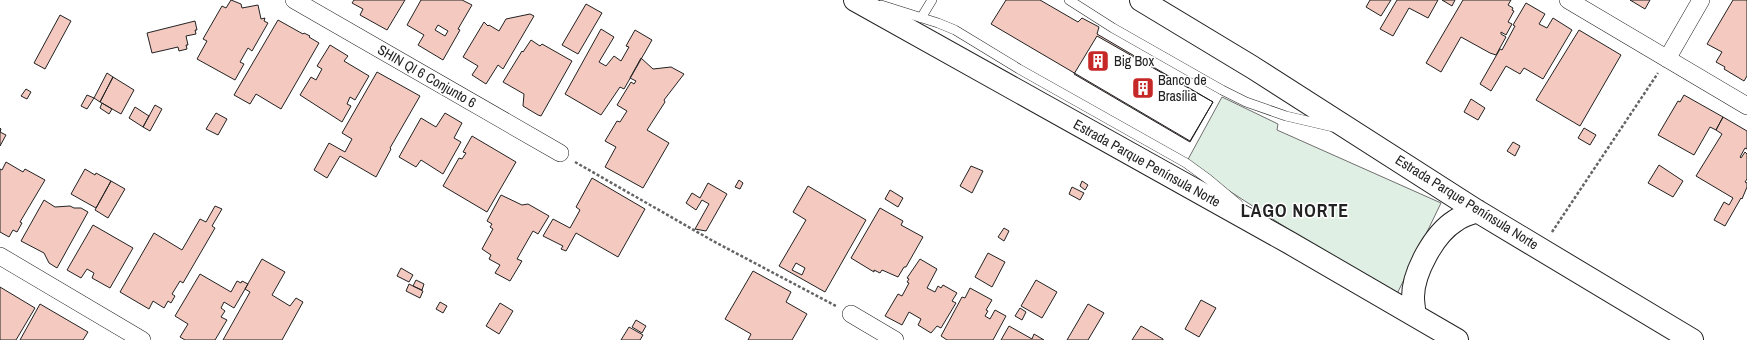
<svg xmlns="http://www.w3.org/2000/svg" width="1747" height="340" font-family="'Archivo Narrow',sans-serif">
	<rect width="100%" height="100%" fill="#fff"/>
	<path fill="#e0efe3" stroke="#6f6f6f" d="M1222,97L1278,124L1277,130L1441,203L1395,298L1186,163Z"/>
	<path fill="#f3c9c0" stroke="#222" fill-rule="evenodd" d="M231,0L241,4L242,8L258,5L261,19L265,18L264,21L268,23L252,51L248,48L240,62L244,64L235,80L197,59L207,41L203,39L222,6L226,8Z
		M354,0H405L387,30L360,15L363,9L352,3Z
		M421,0H462L472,5L458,29L460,30L443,60L418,45L424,35L407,25ZM438,25L448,31L445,36L435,30Z
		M1006,0H1040L1078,22L1082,18L1099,27L1097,34L1213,102L1190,141L991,24Z
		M1370,0H1391L1381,16L1366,7Z
		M1397,0H1438L1428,18L1409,8L1393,36L1380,29Z
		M1442,0H1455L1452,6Z
		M1463,0H1511L1508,5L1513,8L1512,10L1514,11L1508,22L1512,24L1506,35L1501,32V34L1506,37L1496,55L1490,53L1461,37L1441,72L1426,63Z
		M1630,0H1650L1645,9Z
		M1733,0H1747V76L1744,81L1724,69L1725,67L1716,62L1722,52L1707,44Z
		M1526,3L1545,14L1539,24L1547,28L1553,18L1572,30L1543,79L1524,68L1520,74L1506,66L1491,91L1480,84L1500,49L1502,50L1515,26L1513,25Z
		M586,4L602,13L578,54L562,45Z
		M530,14L534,16L503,69L498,65L486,84L472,75L478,66L463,57L484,22L488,26L489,25L499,31L506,19Z
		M60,15L71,21L45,69L34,63Z
		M278,20L303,34L304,33L310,36L309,37L319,43L281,109L256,94L250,104L234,95Z
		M195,21L197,30H195L196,34L186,36L188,45H186L187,49L179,51L178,47L152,53L147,33Z
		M601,29L614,37L599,62L606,66L614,56L621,61L629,47L626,46L635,30L652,40L624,89L620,87L601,115L565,94Z
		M1579,30L1621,55L1580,126L1536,100Z
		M1097,36L1213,102L1190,142L1074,74Z
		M531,40L540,46L542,44L572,61L541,116L538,115L523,106L524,94L503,82L522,51L523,52Z
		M330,45L348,56L344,61L369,76L355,100L350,97L347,104L351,106L342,122L300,95L311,77L316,80L322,69L317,66Z
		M641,58L653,69L671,67L684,74L664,100L665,102L647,130L669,143L643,188L605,167L616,147L605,141L617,121L620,122L627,111L617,105L631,82L634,84L636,81L630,78Z
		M377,72L420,96L390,148L391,149L376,177L340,156L327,178L314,170L329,143L345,152L352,139L342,133Z
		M107,73L113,77L100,102L94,98Z
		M113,77L134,90L121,114L100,102Z
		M26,89L31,92L27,99L21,96Z
		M87,95L94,98L87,109L81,106Z
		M1684,95L1723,117L1716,130L1710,127L1694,155L1658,135L1678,101L1680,102Z
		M1471,99L1485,108L1478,120L1464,112Z
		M102,103L112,109L109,114L100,108Z
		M155,105L162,109L150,131L143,127Z
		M135,107L149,116L143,127L129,118Z
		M216,113L227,119L218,135L206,129Z
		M445,113L462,123L454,138L461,142L443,174L421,160L416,167L399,157L421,118L436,127Z
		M1723,117L1747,131V149L1745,148L1740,157L1741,158L1745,152L1747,154V179L1745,182L1747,183V187L1742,199L1741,198L1725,226L1714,220L1724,202L1729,205L1733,198L1696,176L1722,134L1716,130Z
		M0,128L1,129L0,132L6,135L0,146Z
		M1584,128L1596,135L1590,145L1578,138Z
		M472,136L516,162L487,212L443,186L459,158L462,159L466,153L463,152Z
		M1513,142L1520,146L1515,156L1507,151Z
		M6,162L23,172L25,169L45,180L20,222L22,223L17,232L13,230L9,237L0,232V169L2,170Z
		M1659,165L1683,181L1673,197L1648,183Z
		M971,166L983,171L972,193L960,186Z
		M85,169L95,175L96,173L111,181L96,208L71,194Z
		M592,178L645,209L618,257L576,233L566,251L561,249L563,246L543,236L553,219L570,228L580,210L576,207Z
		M739,180L743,183L740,189L735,187Z
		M111,181L125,189L108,218L95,210Z
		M1082,181L1088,185L1085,190L1080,186Z
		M708,183L727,194L706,231L695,229L709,204L702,200L696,210L686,203L692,193L700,198Z
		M808,186L866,220L825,292L779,266L806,220L793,212ZM796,263L805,268L802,275L792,270Z
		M1072,187L1084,193L1080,200L1069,194Z
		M890,190L903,198L898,207L885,199Z
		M501,195L522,205L528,204L549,216L538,234L533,231L517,259L522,261L510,281L495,273L500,265L489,259L491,255L482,249L493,229L490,227L492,224L487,221Z
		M44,200L55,207L70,206L74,208H81L88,212L57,268L49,263L44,253L21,241Z
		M215,206L222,209L212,226L215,228L183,283L180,281L172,294L175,296L171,303L168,301L164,308L153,301L149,309L120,292L154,233L182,250L200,219L206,222Z
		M880,208L903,221L901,225L923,237L906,267H904L898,277L882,270L880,273L874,270V272L851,258Z
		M93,225L133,248L110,288L92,278L94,273L87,269L81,278L67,270Z
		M1004,228L1009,231L1004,241L998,237Z
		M988,253L1005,262L992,287L975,277Z
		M262,259L285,272L272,295L290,306L296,298L303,302L282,340H223L250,292L245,289Z
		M920,259L937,269L927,288L935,292L938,286L941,288L943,285L957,293L952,301L956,303L941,328L937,326L931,333L918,325L921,319L909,312L902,325L885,316L898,294L902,296L909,283L907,282L909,279L907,278Z
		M401,268L413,275L409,282L397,276Z
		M753,271L791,292L786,302L807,314L792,340H748L751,334L725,319Z
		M200,274L231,292L237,281L241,283L242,281L248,284L234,308L224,302L221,308L225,311L221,317L227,320L215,340H185L180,337L188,324L175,316Z
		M416,280L424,284L422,290L413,286Z
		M1036,280L1057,292L1042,318L1021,306Z
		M409,284L423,291L420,298L406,291Z
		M0,287L35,308L16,340H0Z
		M970,288L992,300L986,310L988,311L985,316L990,319L995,310L1006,316L993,340H947L941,336L962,297L965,298Z
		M1201,300L1216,308L1199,337L1185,329Z
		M440,302L447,306L443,313L436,309Z
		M500,303L513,311L499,334L486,326Z
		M40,304L88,332L83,340H20Z
		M1088,304L1104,313L1088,340H1067Z
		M1020,308L1026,312L1022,320L1015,316Z
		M636,320L646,326L642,333L632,327Z
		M1009,326L1032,339L1034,334L1044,340H1001Z
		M1141,326L1163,339V340H1132Z
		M629,327L643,335L640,340H621Z"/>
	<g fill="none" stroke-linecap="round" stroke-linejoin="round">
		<g stroke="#222" stroke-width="10">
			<path id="service" d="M1069,0L1113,28L1222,90L1246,102L1286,116L1333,127
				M881,5L938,23L955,30L1019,69L1186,163L1208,179L1238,204
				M921,18L932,0"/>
		</g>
		<g stroke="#222" stroke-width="18">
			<path id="minor" d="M294,0L560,153
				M1568,0L1747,106
				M1667,59L1701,0
				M0,256L142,340
				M851,314L895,340"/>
		</g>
		<g stroke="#222" stroke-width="24">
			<path id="secondary" d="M855,0L1290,243L1457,340
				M1141,0L1252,67L1477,211L1692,340
				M1415,315C1414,309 1413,303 1413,297C1413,273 1434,234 1455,221C1461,216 1470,214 1477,211"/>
		</g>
		<path stroke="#646464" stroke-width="2.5" stroke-dasharray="3 2" stroke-linecap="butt" d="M575,162L713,241L836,306
			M1552,232L1658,73"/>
		<use href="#service" stroke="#fff" stroke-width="9"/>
		<use href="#minor" stroke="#fff" stroke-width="17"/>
		<use href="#secondary" stroke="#fff" stroke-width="22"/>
	</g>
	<defs>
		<g id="building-square" transform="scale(1.15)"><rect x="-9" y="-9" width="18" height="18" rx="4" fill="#c62828" stroke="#fff"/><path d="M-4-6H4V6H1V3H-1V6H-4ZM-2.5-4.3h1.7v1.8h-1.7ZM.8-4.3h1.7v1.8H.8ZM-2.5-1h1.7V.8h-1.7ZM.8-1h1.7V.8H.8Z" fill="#fff"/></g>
	</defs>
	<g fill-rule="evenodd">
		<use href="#building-square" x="1098" y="61"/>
		<use href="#building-square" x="1143" y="88"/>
	</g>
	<g text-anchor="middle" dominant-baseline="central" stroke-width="3" stroke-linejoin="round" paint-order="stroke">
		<g font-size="14" fill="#222" stroke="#fff" text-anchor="start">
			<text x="1114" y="61">Big Box</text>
			<text x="1158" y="80">Banco de<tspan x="1158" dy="16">Brasília</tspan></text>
		</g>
		<g font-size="14" fill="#222" stroke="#fff">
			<text transform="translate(427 76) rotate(30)">SHIN QI 6 Conjunto 6</text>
			<text transform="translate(1147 163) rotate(29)">Estrada Parque Península Norte</text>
			<text transform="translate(1467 202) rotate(32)">Estrada Parque Península Norte</text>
		</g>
		<g font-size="18" font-weight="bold" letter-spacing="1" fill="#222" stroke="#fff">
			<text x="1295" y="210">LAGO NORTE</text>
		</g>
	</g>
</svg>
